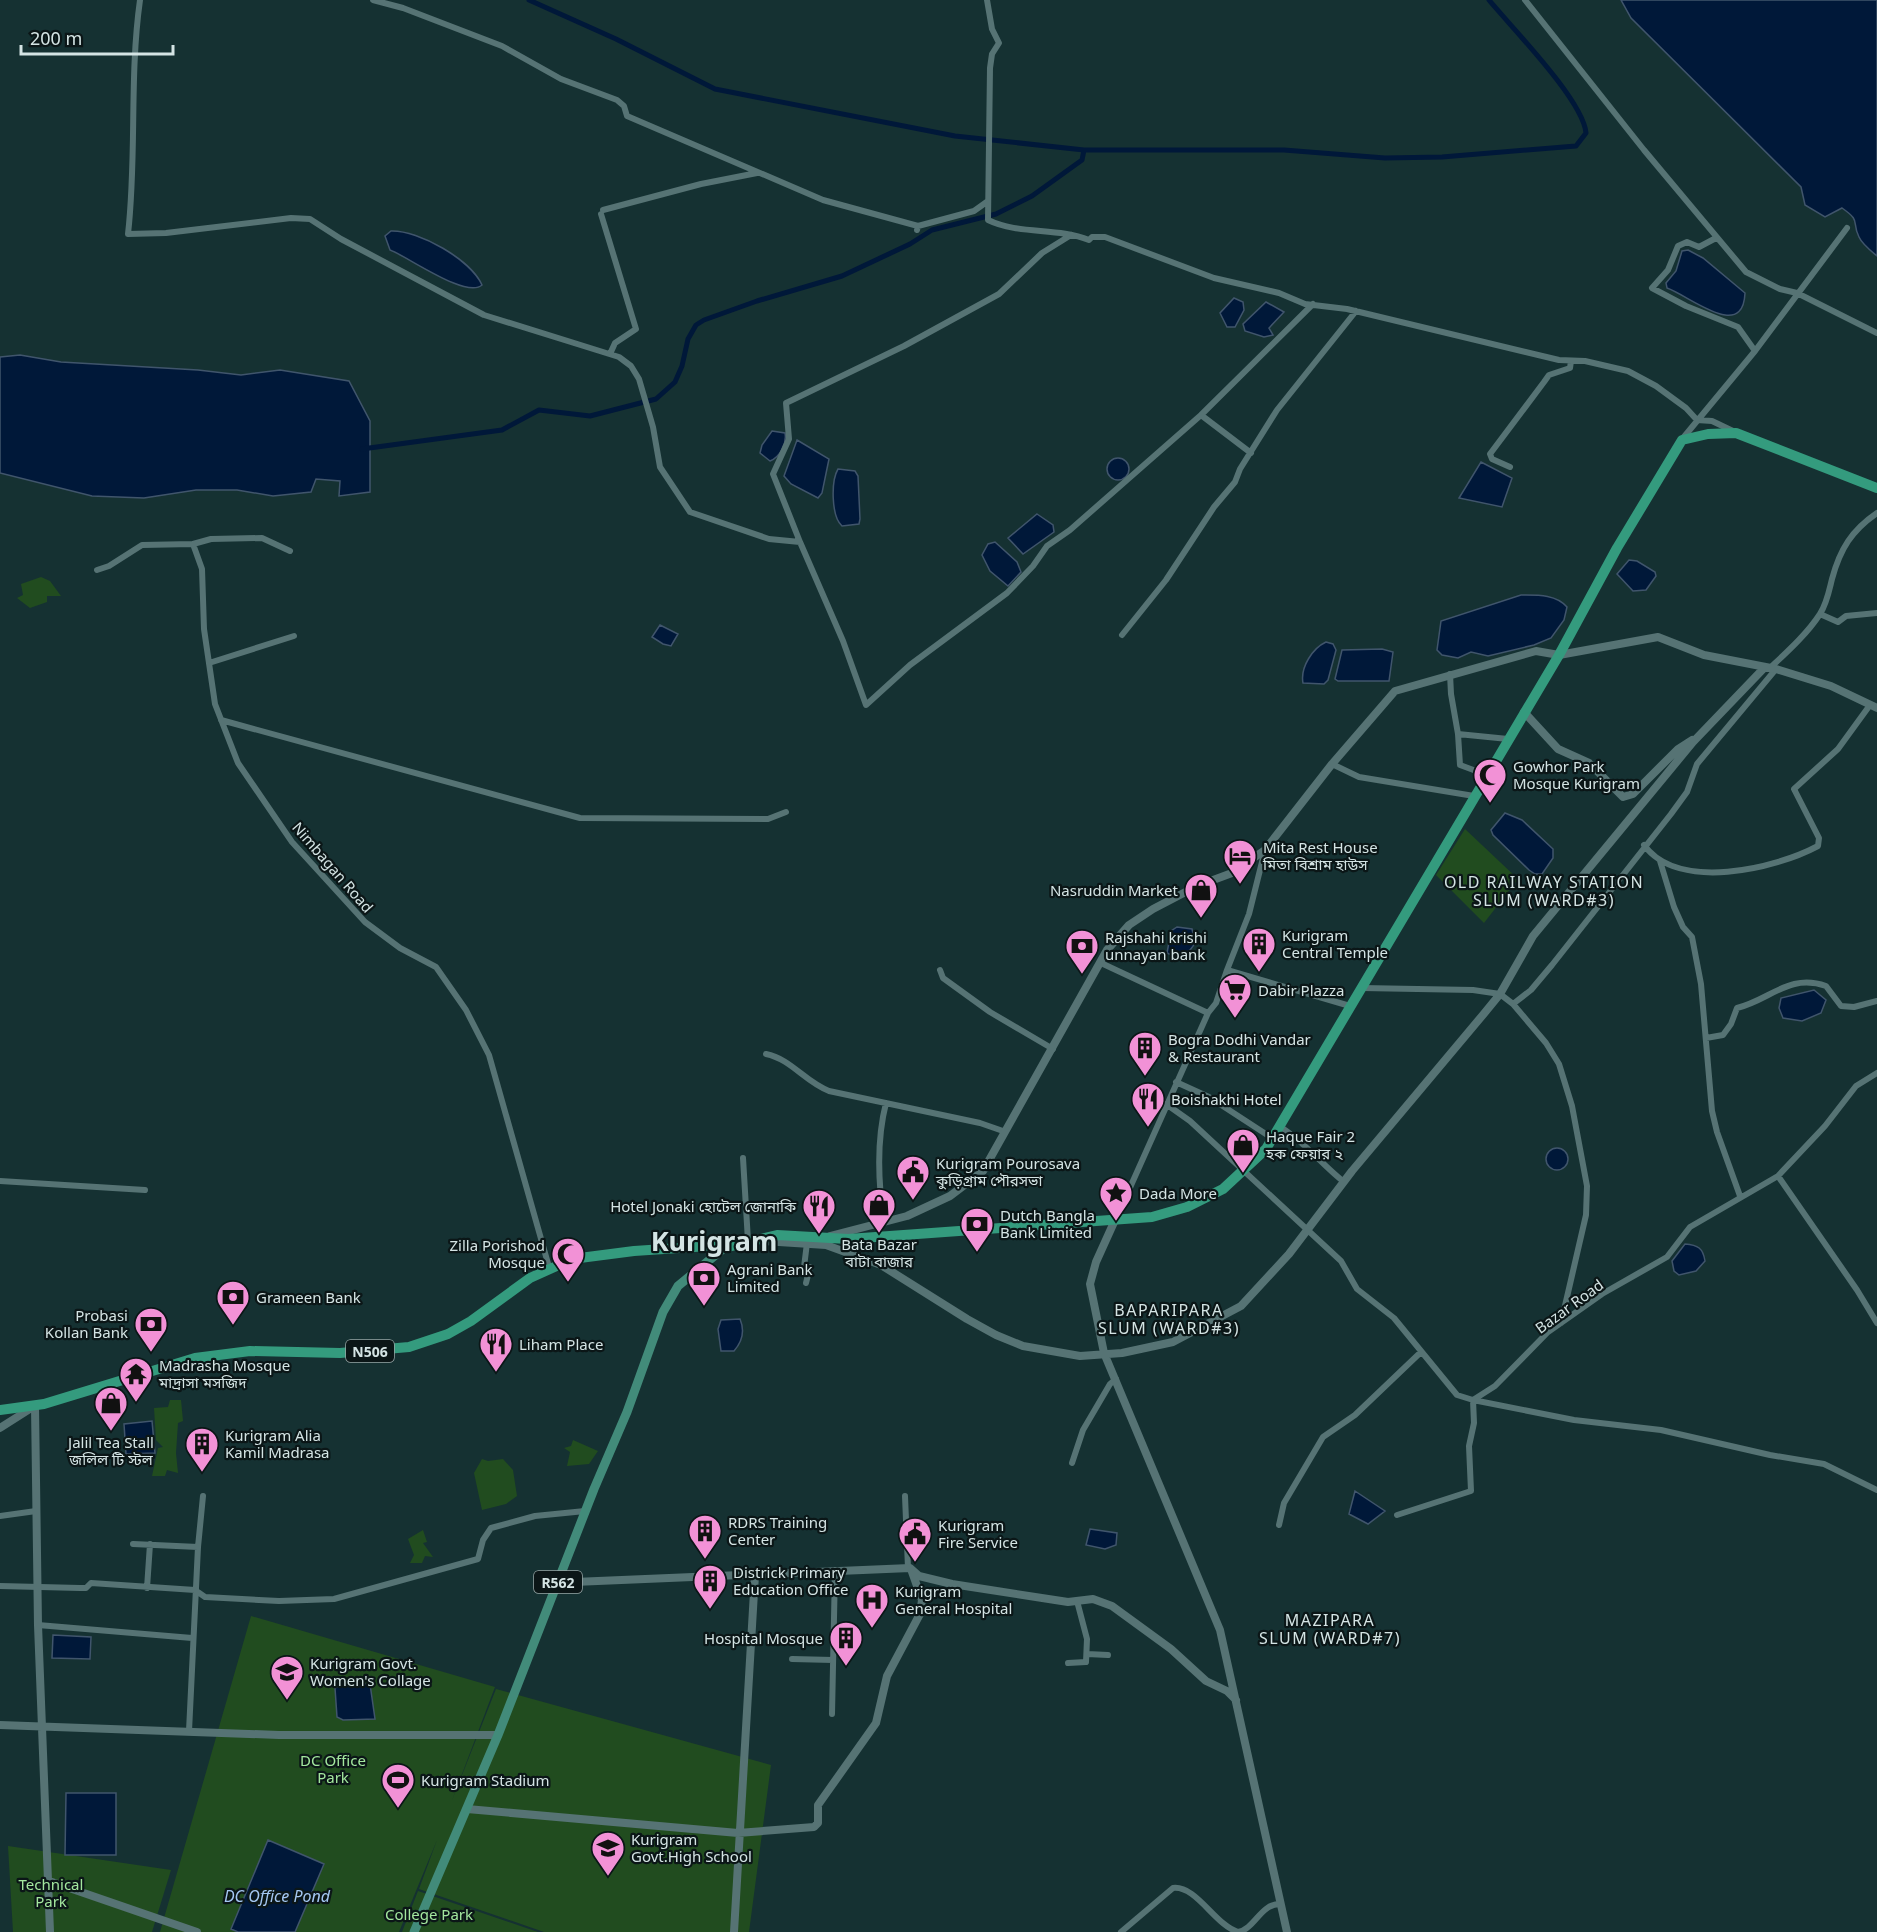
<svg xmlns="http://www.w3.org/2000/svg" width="1877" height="1932" font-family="'Noto Sans','Noto Sans Bengali',sans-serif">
	<rect width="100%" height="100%" fill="#153132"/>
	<path fill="#214c1f" d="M41,577L50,581L61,596H47V602L30,608L17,598L23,595L21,584Z
		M1465,829L1518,879L1484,923L1436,875Z
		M170,1400H181L183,1421L178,1423L176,1453L178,1473L167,1470L165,1476H152L158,1448L163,1447L156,1440L154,1408L168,1407Z
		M573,1440L598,1451L589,1464L567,1466L570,1452L564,1448L571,1446Z
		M482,1459L488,1461L503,1459L513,1470L517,1496L506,1504L482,1510L474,1473Z
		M423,1530L427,1542L423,1543L433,1557L425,1556L422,1563H410L414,1555L408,1539Z
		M251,1616L495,1687L451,1803L496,1689L771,1765L749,1932H544L419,1889L437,1840L399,1932H160Z
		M8,1846L171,1870L152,1932H13Z
		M418,1891L538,1932H402Z"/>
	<path fill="#001839" stroke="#40556c" stroke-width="1.5" d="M1621,0H1877V256C1871,251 1862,244 1859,237C1851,221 1862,222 1842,208L1825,217L1805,205L1801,187L1631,18Z
		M391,231C419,230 471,260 482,285C466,299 407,256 390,250L385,236Z
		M1688,250L1703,258L1745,293C1743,342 1690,296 1667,288L1666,283L1676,271L1682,251Z
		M1234,298L1243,302L1244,310L1235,327H1227L1220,313Z
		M1266,302L1284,312L1269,328L1273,335L1264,337L1245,331L1243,324Z
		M20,355L61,362L198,370L241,375L280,370L349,381L370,421V492L339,496L340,481L316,479L311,492L273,496L237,490H196L144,498L92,496L0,473V357Z
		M772,431L785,433C787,444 780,457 770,461L760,453L762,445Z
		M797,440L829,459L822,493L818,498L791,484L784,476Z
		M1107 469a11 11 0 1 1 22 0a11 11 0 1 1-22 0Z
		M1481,462L1512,478L1502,507L1459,498Z
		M838,469L855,471L858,476L860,519L859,524L842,526C831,516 831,481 838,469Z
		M1037,514L1053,525L1054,532L1023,554L1008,538Z
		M995,542L1017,562L1021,572L1008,586L990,571L982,555L988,544Z
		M1629,560L1637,561L1655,572L1656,576L1646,590L1633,591L1617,574Z
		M1521,595C1537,595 1556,594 1567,607L1564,620L1551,638L1534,645L1488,656L1471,652L1458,658L1442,655L1437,650L1441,621Z
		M660,625L678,634L671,646L663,644L652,637Z
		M1326,642L1333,644L1336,650L1328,680L1324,684L1303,683C1300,667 1313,648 1326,642Z
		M1382,649L1393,652L1389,681H1338L1335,679L1342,650Z
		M1505,813L1522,820L1553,849V858L1542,874H1535L1529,870L1493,835L1491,830Z
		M1177,927L1192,929L1195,942C1191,953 1178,959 1167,953L1171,931Z
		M1814,990L1826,1000L1821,1013L1802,1021L1783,1018L1779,1008L1781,998Z
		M1546 1159a11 11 0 1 1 22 0a11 11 0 1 1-22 0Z
		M1685,1244C1698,1245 1703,1248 1705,1261L1696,1271L1679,1275L1674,1271L1672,1261Z
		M740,1319C745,1331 742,1342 734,1351H721L718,1329L721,1320Z
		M152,1421L155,1453L126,1454L124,1424Z
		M1355,1491L1385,1511L1368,1524L1349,1514Z
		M1090,1529L1117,1533L1116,1545L1105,1549L1086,1545Z
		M53,1635L91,1637L90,1659L52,1658Z
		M343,1683L370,1684L375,1719L343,1720L337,1717L335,1688Z
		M66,1793H116V1855H65Z
		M268,1840L324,1864L295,1932H238L231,1929Z"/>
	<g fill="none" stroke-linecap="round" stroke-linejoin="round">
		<path stroke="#001839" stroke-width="5" d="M529,0L616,39L715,89L955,136L1084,150H1284L1385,158L1442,157L1576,146L1586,133C1583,100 1512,28 1489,0
			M362,449L502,430L539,410L590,416L656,399L675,382L682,366L688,339L696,325L704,320L757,301L842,276L910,244L932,230L996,214L1032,196L1082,160L1084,150"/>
		<path stroke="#567374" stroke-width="6" d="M140,0C129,78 137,156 128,234L166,233L291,218L310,219L341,239L484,315L619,357L631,366L639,379L653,427L660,467L690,512L769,539L800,542L843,641L866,705L910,665L1007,593L1033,566L1047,546L1070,530L1201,415L1313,304
			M373,0L403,8L502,46L561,79L617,100L624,106L627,116L823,200L918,226
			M987,0L992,29L999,43L992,54L990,68L988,220C1019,235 1057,227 1089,240L1092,237H1105L1214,278L1279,293L1305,304L1347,309L1559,360L1585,361L1628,371L1656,386L1686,408L1697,420
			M1525,0L1644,150L1746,272L1780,289L1797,293L1877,333
			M603,210L701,184L757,173
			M601,214L636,329L615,343L610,354
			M917,230L918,226L974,211L988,201
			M1716,238L1699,247L1687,242L1678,246L1668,270L1652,288L1686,306L1738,327L1755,351
			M1201,415L1251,453
			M1697,420L1712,421L1733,431
			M1683,438L1755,351L1847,228
			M1510,467L1492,459L1490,454L1544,382L1549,375L1570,368L1571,361
			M800,542L773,474L789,439L786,403L904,346L999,294L1042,253L1071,235
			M193,544L211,539L262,538L290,551
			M97,570L109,566L142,545L193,544L202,569L204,629L215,704L238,763L292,842L365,922L400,948L436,967L466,1010L489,1055L549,1267
			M1820,614L1838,622L1846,616L1877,613
			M1122,635L1166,580L1214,507L1235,482L1240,469L1277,410L1356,311
			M209,663L294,636
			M1770,668C1787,652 1807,634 1820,614C1827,603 1829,591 1832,579C1840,549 1852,530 1877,513
			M1450,674L1451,694L1458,734
			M221,720L580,818L768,819L786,812
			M1332,764L1359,777L1474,796
			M1487,775L1460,765L1458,734L1508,739
			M1644,845C1678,892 1775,869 1818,846L1819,838L1794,789L1838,749L1870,705
			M1265,850L1249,914L1227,970L1350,1006
			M1660,861L1674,907L1683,927L1692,937L1701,984L1712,1111L1717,1132L1740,1196
			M1101,963L1208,1013L1116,1219
			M940,970L943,978L990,1012L1053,1049
			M1362,988L1473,990L1500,994L1513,1004L1546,1043L1559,1064L1572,1106L1587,1186L1586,1215L1561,1323
			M1513,1004L1531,990L1552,965L1671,814L1687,792L1697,764L1776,669
			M1208,1013L1216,1003L1227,970
			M1706,1038L1723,1035L1731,1024L1737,1008C1770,1000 1789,973 1826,986L1841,1006L1854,1007L1877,1001
			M766,1054C791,1059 805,1082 829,1091L980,1123L1003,1131
			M1176,1082L1209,1097L1272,1138
			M1166,1104L1190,1121L1341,1261L1357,1289L1394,1318L1457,1395L1473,1400L1495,1386L1548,1332L1602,1294L1667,1257L1690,1227L1778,1176L1857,1290L1877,1323
			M1279,1126C1304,1141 1321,1164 1344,1182
			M743,1158L748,1241
			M1778,1176L1825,1126L1856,1086L1877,1073
			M0,1181L145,1190
			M884,1222C878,1182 876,1142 886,1103
			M806,1283L810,1267H804L807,1243
			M1072,1463L1083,1430L1110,1384L1116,1379
			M905,1496L908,1568
			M1397,1515L1471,1491L1469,1446L1474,1423L1473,1400L1574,1420L1661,1430L1770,1455L1824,1464L1877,1490
			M0,1516L36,1511
			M1279,1525L1284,1503L1323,1437L1355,1415L1421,1352
			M133,1544L198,1547L189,1731
			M198,1547L203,1496
			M0,1586L80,1588H86L91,1583L195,1590L205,1597L279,1601L334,1599L478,1559L483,1540L491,1528L535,1516L585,1511
			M147,1588L150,1544
			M38,1625L192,1638
			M1087,1654L1108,1655
			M792,1659L833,1660
			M1068,1663L1086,1662L1087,1639L1077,1601
			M832,1714L835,1570
			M1121,1932L1173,1888C1196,1885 1215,1925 1238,1932C1255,1929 1260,1904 1280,1904"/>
		<path stroke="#567374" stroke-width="8" d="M1524,712L1558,749L1589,763L1623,797L1633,794L1678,749L1692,740
			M1115,1220L1096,1262L1090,1284L1104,1353L1220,1630L1287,1932
			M830,1236L907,1216L950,1196L983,1171L1107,950L1129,925L1153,909L1197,886L1232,873L1265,850L1332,764L1395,691L1536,651L1559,655L1658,637L1704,655L1776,669L1831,686L1877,708
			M763,1241L826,1245L881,1265L967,1319L996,1335L1023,1346L1080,1356L1122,1353L1173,1342L1241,1306L1289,1254L1352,1171L1482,1016L1500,994L1533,936L1693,742L1765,667
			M35,1406L38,1625L50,1932
			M0,1428L33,1407
			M554,1591L574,1582L910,1568L919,1576L952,1584L1068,1602L1093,1599L1112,1606L1171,1649L1206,1681L1227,1691L1236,1700
			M0,1725L279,1735H498
			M467,1809L738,1833L814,1827L818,1823V1805L876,1723L887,1676L920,1614L922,1600L912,1572
			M49,1881L197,1932
			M734,1932L755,1575"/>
		<path stroke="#428b7a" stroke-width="9" d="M414,1932L498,1735L594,1489L627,1412L663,1312L678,1286L724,1248"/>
		<path stroke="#349b7e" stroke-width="10" d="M0,1410L44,1404L195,1358L250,1351L340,1353L409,1347L448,1334L471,1321L530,1278L572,1259L634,1251L709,1246L724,1248L777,1235L848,1239L1152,1217L1187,1207L1223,1189L1266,1149L1559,655L1617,548L1682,440L1708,434L1736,433L1877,488"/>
	</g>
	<defs>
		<g id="mosque-pin" transform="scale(1.725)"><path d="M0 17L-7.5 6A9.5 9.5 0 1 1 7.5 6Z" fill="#f291d6" stroke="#0b1617"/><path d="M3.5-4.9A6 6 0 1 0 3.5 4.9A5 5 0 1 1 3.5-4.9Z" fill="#111"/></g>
		<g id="hotel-pin" transform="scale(1.725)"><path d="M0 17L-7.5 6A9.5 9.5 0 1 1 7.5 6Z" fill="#f291d6" stroke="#0b1617"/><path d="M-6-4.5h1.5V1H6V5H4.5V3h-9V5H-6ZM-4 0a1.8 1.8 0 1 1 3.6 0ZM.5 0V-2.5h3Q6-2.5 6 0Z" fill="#111"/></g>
		<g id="shop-pin" transform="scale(1.725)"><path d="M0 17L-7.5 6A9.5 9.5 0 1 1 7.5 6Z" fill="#f291d6" stroke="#0b1617"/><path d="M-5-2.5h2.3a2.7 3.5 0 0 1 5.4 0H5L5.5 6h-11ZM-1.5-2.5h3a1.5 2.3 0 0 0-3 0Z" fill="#111"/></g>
		<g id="building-pin" transform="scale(1.725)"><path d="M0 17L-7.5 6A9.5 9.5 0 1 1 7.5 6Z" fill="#f291d6" stroke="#0b1617"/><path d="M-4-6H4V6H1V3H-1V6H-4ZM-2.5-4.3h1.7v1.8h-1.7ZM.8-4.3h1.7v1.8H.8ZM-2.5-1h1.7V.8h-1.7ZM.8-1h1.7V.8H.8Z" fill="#111"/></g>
		<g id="bank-pin" transform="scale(1.725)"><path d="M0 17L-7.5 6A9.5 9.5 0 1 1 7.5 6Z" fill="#f291d6" stroke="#0b1617"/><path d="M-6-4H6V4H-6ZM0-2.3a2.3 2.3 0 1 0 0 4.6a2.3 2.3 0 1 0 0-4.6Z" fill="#111"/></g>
		<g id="supermarket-pin" transform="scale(1.725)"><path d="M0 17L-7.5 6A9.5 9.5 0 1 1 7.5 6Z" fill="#f291d6" stroke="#0b1617"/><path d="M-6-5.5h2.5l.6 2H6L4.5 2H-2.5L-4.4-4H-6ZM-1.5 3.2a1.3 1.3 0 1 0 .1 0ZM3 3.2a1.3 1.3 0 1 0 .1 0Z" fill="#111"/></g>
		<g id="restaurant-pin" transform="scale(1.725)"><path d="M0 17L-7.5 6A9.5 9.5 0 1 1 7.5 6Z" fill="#f291d6" stroke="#0b1617"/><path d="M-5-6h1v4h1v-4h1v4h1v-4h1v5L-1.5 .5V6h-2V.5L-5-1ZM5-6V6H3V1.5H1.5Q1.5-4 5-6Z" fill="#111"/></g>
		<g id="civic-pin" transform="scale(1.725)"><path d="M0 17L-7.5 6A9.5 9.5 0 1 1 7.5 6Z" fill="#f291d6" stroke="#0b1617"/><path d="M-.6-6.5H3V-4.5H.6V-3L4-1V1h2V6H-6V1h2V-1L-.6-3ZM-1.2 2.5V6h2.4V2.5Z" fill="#111"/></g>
		<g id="sight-pin" transform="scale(1.725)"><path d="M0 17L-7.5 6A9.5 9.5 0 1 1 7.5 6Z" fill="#f291d6" stroke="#0b1617"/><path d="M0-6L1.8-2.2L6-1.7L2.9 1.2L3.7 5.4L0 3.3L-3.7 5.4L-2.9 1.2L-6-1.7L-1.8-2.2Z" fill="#111"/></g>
		<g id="temple-pin" transform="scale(1.725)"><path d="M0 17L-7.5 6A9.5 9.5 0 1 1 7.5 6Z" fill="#f291d6" stroke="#0b1617"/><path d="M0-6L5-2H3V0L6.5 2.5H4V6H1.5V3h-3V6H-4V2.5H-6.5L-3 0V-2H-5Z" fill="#111"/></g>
		<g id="hospital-pin" transform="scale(1.725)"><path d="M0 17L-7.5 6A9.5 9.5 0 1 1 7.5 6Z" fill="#f291d6" stroke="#0b1617"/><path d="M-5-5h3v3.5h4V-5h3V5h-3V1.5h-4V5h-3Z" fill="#111"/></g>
		<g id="university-pin" transform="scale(1.725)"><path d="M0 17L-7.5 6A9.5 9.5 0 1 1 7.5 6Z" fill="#f291d6" stroke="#0b1617"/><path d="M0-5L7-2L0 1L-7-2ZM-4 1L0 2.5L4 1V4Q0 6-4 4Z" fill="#111"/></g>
		<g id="stadium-pin" transform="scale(1.725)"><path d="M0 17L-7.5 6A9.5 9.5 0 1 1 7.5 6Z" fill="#f291d6" stroke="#0b1617"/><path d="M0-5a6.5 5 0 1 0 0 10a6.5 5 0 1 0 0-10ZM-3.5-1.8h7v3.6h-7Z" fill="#111"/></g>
		<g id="school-pin" transform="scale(1.725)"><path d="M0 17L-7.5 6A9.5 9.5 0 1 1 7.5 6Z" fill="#f291d6" stroke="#0b1617"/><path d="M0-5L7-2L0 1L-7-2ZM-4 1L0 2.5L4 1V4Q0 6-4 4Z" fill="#111"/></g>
	</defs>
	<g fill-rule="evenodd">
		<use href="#mosque-pin" x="1490" y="775"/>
		<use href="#hotel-pin" x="1240" y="856"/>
		<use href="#shop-pin" x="1201" y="890"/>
		<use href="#building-pin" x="1259" y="944"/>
		<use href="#bank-pin" x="1082" y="946"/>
		<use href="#supermarket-pin" x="1235" y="990"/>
		<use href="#building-pin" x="1145" y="1048"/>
		<use href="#restaurant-pin" x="1148" y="1099"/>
		<use href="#shop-pin" x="1243" y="1145"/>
		<use href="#civic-pin" x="913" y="1172"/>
		<use href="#sight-pin" x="1116" y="1193"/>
		<use href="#shop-pin" x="879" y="1205"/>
		<use href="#restaurant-pin" x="819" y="1206"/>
		<use href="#bank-pin" x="977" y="1224"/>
		<use href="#mosque-pin" x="568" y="1254"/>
		<use href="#bank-pin" x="704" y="1278"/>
		<use href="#bank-pin" x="233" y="1297"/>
		<use href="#bank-pin" x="151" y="1324"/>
		<use href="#restaurant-pin" x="496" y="1344"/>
		<use href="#temple-pin" x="136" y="1374"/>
		<use href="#shop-pin" x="111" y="1403"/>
		<use href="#building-pin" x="202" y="1444"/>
		<use href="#building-pin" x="705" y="1531"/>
		<use href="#civic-pin" x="915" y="1534"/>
		<use href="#building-pin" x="710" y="1581"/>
		<use href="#hospital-pin" x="872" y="1600"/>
		<use href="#building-pin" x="846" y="1638"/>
		<use href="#university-pin" x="287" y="1672"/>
		<use href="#stadium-pin" x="398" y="1780"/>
		<use href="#school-pin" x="608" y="1848"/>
	</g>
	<g text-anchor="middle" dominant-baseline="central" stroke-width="4.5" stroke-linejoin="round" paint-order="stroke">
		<g fill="#0b1617" stroke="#98a6a6" stroke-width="1.5">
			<rect x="346" y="1340" width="48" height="22" rx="4.5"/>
			<rect x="534" y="1571" width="48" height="22" rx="4.5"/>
		</g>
		<g font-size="14" font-weight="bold" fill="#d4e4e4">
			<text x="370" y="1351">N506</text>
			<text x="558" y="1582">R562</text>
		</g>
		<g font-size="15" fill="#d4e4e4" stroke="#0b1617" text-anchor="start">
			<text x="1513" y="766">Gowhor Park<tspan x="1513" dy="17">Mosque Kurigram</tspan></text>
			<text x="1263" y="847">Mita Rest House<tspan x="1263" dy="17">মিতা বিশ্রাম হাউস</tspan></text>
			<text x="1178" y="890" text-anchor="end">Nasruddin Market</text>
			<text x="1282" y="935">Kurigram<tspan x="1282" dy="17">Central Temple</tspan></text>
			<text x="1105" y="937">Rajshahi krishi<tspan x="1105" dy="17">unnayan bank</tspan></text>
			<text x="1258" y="990">Dabir Plazza</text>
			<text x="1168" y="1039">Bogra Dodhi Vandar<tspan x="1168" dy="17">&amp; Restaurant</tspan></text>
			<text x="1171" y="1099">Boishakhi Hotel</text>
			<text x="1266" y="1136">Haque Fair 2<tspan x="1266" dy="17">হক ফেয়ার ২</tspan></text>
			<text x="936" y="1163">Kurigram Pourosava<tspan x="936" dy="17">কুড়িগ্রাম পৌরসভা</tspan></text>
			<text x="1139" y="1193">Dada More</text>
			<text x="796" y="1206" text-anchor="end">Hotel Jonaki হোটেল জোনাকি</text>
			<text x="1000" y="1215">Dutch Bangla<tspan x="1000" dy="17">Bank Limited</tspan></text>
			<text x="879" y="1244" text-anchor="middle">Bata Bazar<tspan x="879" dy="17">বাটা বাজার</tspan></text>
			<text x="545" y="1245" text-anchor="end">Zilla Porishod<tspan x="545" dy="17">Mosque</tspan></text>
			<text x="727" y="1269">Agrani Bank<tspan x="727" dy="17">Limited</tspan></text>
			<text x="256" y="1297">Grameen Bank</text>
			<text x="128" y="1315" text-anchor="end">Probasi<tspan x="128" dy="17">Kollan Bank</tspan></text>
			<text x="519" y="1344">Liham Place</text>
			<text x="159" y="1365">Madrasha Mosque<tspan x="159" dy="17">মাদ্রাসা মসজিদ</tspan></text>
			<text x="225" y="1435">Kurigram Alia<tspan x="225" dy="17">Kamil Madrasa</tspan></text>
			<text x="111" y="1442" text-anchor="middle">Jalil Tea Stall<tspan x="111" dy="17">জলিল টি স্টল</tspan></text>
			<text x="728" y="1522">RDRS Training<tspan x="728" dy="17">Center</tspan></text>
			<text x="938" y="1525">Kurigram<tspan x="938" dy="17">Fire Service</tspan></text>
			<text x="733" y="1572">Districk Primary<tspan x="733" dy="17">Education Office</tspan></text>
			<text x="895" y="1591">Kurigram<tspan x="895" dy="17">General Hospital</tspan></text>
			<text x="823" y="1638" text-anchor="end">Hospital Mosque</text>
			<text x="310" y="1663">Kurigram Govt.<tspan x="310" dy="17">Women's Collage</tspan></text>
			<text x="421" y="1780">Kurigram Stadium</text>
			<text x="631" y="1839">Kurigram<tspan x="631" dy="17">Govt.High School</tspan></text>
		</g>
		<g font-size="15" fill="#d4e4e4" stroke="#0b1617">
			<text transform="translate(333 867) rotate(49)">Nimbagan Road</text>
			<text transform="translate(1569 1306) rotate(-36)">Bazar Road</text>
		</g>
		<g font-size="15" fill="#a3e79e" stroke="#0b1617">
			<text x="333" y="1760">DC Office<tspan x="333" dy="17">Park</tspan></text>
			<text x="51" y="1884">Technical<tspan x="51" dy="17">Park</tspan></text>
			<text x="429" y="1914">College Park</text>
		</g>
		<g font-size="16" letter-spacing="1.5" fill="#d4e4e4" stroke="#0b1617">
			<text x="1544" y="882">OLD RAILWAY STATION<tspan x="1544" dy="18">SLUM (WARD#3)</tspan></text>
			<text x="1169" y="1310">BAPARIPARA<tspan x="1169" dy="18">SLUM (WARD#3)</tspan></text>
			<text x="1330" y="1620">MAZIPARA<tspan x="1330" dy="18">SLUM (WARD#7)</tspan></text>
		</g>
		<g font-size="16" font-style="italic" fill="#a4c7f2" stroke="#0b1617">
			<text x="277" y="1896">DC Office Pond</text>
		</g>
		<g font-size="27" font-weight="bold" fill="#d4e4e4" stroke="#0b1617">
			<text x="714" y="1240">Kurigram</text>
		</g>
	</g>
	<path d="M21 45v9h152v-9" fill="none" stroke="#d4e4e4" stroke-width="3"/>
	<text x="30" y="45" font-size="18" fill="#d4e4e4" stroke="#0b1617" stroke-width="4.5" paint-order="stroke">200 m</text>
</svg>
